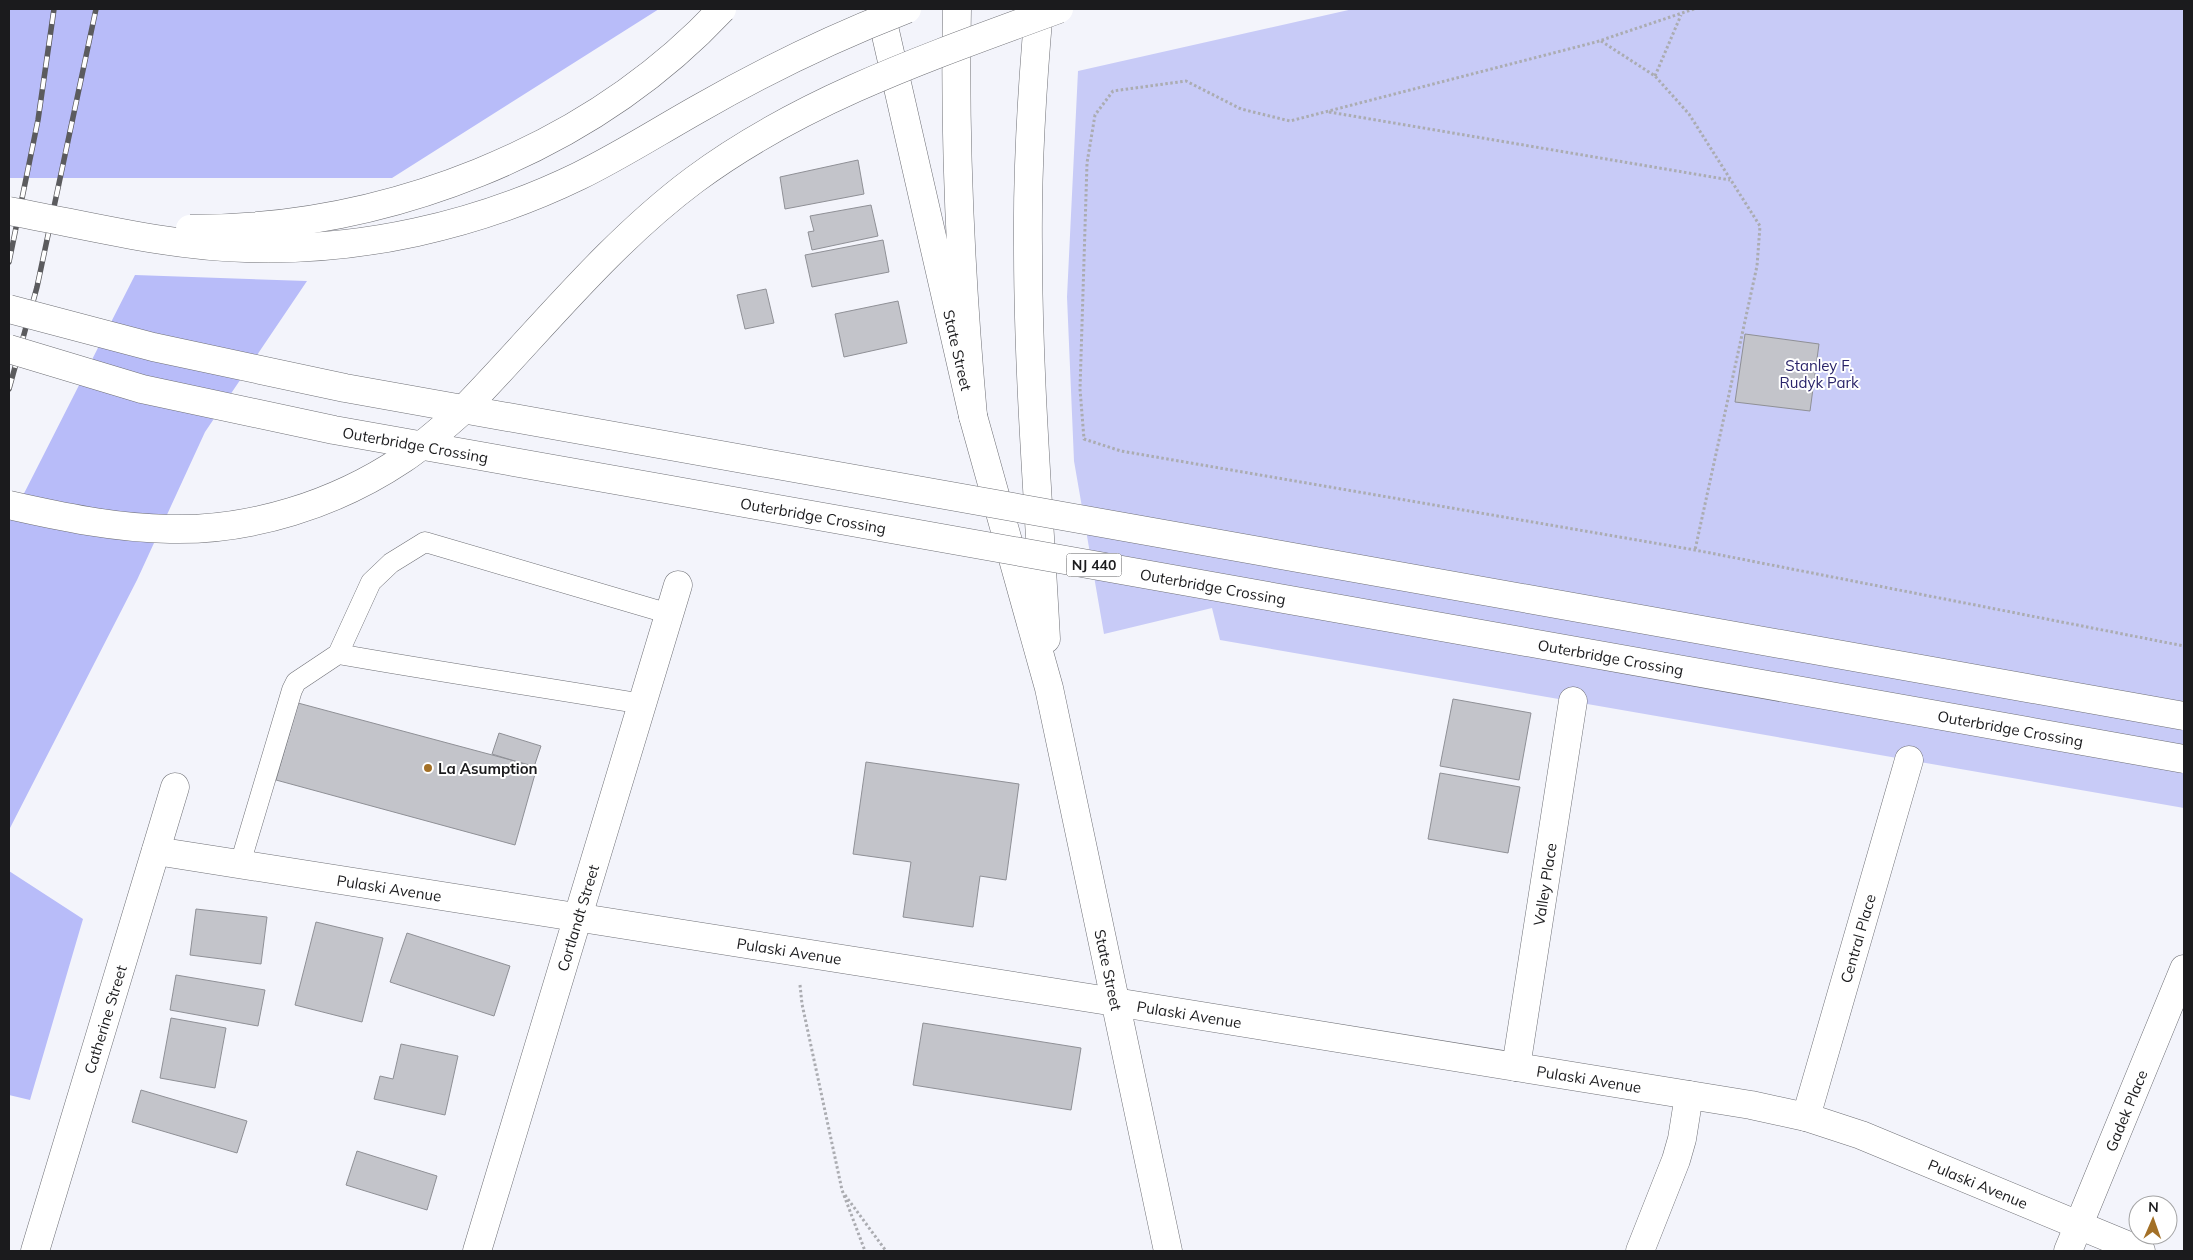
<svg xmlns="http://www.w3.org/2000/svg" width="2193" height="1260" font-family="Mulish,sans-serif">
	<rect width="100%" height="100%" fill="#f3f4fb"/>
	<path fill="#c8cbf7" d="M1353,9H2184V808L1220,640L1212,608L1104,634L1074,461L1067,297L1078,71Z"/>
	<path fill="#b8bcf9" d="M9,9H659L392,178H9Z
		M135,275L307,281L205,432L137,580L9,830V523Z
		M9,871L83,919L30,1100L9,1095Z"/>
	<path fill="#c3c4ca" stroke="#8f9096" d="M858,160L864,194L785,209L780,177Z
		M871,205L878,236L812,250L808,232L814,231L810,216Z
		M883,240L889,272L812,287L805,255Z
		M766,289L774,323L745,329L737,295Z
		M898,301L907,343L844,357L835,314Z
		M1745,334L1819,344L1810,411L1735,402Z
		M1453,699L1531,713L1519,780L1440,766Z
		M298,703L537,767L515,845L276,780Z
		M499,733L541,746L534,767L492,754Z
		M866,762L1019,784L1006,880L980,876L973,927L903,917L911,862L853,854Z
		M1440,773L1520,787L1508,853L1428,839Z
		M196,909L267,917L261,964L190,955Z
		M316,922L383,938L362,1022L295,1005Z
		M407,933L510,966L494,1016L390,982Z
		M176,975L265,990L258,1026L170,1010Z
		M171,1018L226,1028L215,1088L160,1078Z
		M923,1023L1081,1048L1071,1110L913,1085Z
		M401,1044L458,1056L445,1115L374,1099L380,1076L393,1079Z
		M141,1090L247,1121L237,1153L132,1122Z
		M357,1151L437,1176L427,1210L346,1185Z"/>
	<g fill="none" stroke-linecap="round" stroke-linejoin="round">
		<g stroke="#6f7076" stroke-width="21">
			<path id="lane" d="M338,654C440,672 542,687 643,704
				M240,864L292,690L296,682L338,654L371,582L391,563L425,542L670,614"/>
		</g>
		<g stroke="#6f7076" stroke-width="29">
			<g id="street">
				<path id="s1" d="M156,851L1115,1002L1751,1105L1806,1117L1861,1135L2141,1251"/>
				<path id="s2" d="M1516,1067L1573,701"/>
				<path id="s3" d="M1806,1117L1909,760"/>
				<path id="s4" d="M35,1251L175,787"/>
				<path id="s5" d="M477,1251L678,585"/>
				<path d="M1640,1251L1676,1160L1682,1139L1689,1095"/>
				<path id="s6" d="M2068,1251L2184,969"/>
			</g>
		</g>
		<g stroke="#6f7076" stroke-width="29">
			<g id="secondary">
				<path id="s7" d="M880,9L973,416L1049,688L1168,1251"/>
				<path d="M1039,9C1032,88 1027,167 1028,246C1028,377 1039,508 1046,639"/>
			</g>
		</g>
		<g stroke="#6f7076" stroke-width="29">
			<path id="highway" d="M957,9C954,145 961,281 973,416"/>
		</g>
		<path stroke="#abacb1" stroke-width="3" stroke-dasharray="2.5 2.5" stroke-linecap="butt" d="M1694,9L1596,42L1290,121L1241,109L1186,81L1113,91L1095,115L1087,163L1080,389L1084,439L1121,451L1695,550L2184,646
			M1601,41L1655,76L1689,114L1760,226L1757,266L1695,550
			M1655,76L1681,15
			M1329,112L1730,180
			M800,985L802,1004L842,1190L865,1251
			M845,1195L886,1251"/>
		<use href="#lane" stroke="#fff" stroke-width="20"/>
		<use href="#street" stroke="#fff" stroke-width="28"/>
		<use href="#secondary" stroke="#fff" stroke-width="28"/>
		<use href="#highway" stroke="#fff" stroke-width="28"/>
		<g stroke="#5b5b5e" stroke-width="5.5">
			<path id="rail" d="M9,262L38,120L54,9
				M9,389L37,287L96,9"/>
		</g>
		<use href="#rail" stroke="#fff" stroke-width="4" stroke-dasharray="11" stroke-linecap="butt"/>
		<g stroke="#6f7076" stroke-width="29" stroke-linecap="butt">
			<g id="highway-bridge">
				<path d="M9,211C86,225 166,246 245,248C359,252 476,226 579,176C620,156 659,131 700,108C766,70 835,37 907,9"/>
				<path d="M190,229C385,229 588,152 722,9"/>
				<path d="M9,309L153,347L345,388L2184,716"/>
				<path id="s8" d="M9,349L142,389L334,430L2184,759"/>
				<path d="M9,505C62,517 115,528 170,529C251,531 336,504 403,459C424,445 443,428 462,411C538,333 607,245 694,180C803,99 934,55 1059,9"/>
			</g>
		</g>
		<use href="#highway-bridge" stroke="#fff" stroke-width="28"/>
	</g>
	<circle fill="#a37027" stroke="#fff" stroke-width="2" cx="428" cy="768" r="5"/>
	<g text-anchor="middle" dominant-baseline="central" stroke-width="4" stroke-linejoin="round" paint-order="stroke">
		<rect fill="#fff" stroke="#5f5f61" stroke-width="1" x="1066.5" y="553.5" width="55" height="23" rx="4"/>
		<g font-size="14" font-weight="bold" fill="#1b1b1d">
			<text x="1094" y="565">NJ 440</text>
		</g>
		<g font-size="15" fill="#1b1b1d" stroke="#fff">
			<text stroke="none"><textPath href="#s7" startOffset="350">State Street</textPath></text>
			<text stroke="none"><textPath href="#s8" startOffset="418">Outerbridge Crossing</textPath></text>
			<text stroke="none"><textPath href="#s8" startOffset="822">Outerbridge Crossing</textPath></text>
			<text stroke="none"><textPath href="#s8" startOffset="1228">Outerbridge Crossing</textPath></text>
			<text stroke="none"><textPath href="#s8" startOffset="1632">Outerbridge Crossing</textPath></text>
			<text stroke="none"><textPath href="#s8" startOffset="2038">Outerbridge Crossing</textPath></text>
			<text stroke="none"><textPath href="#s2" startOffset="185">Valley Place</textPath></text>
			<text stroke="none"><textPath href="#s1" startOffset="236">Pulaski Avenue</textPath></text>
			<text stroke="none"><textPath href="#s5" startOffset="348">Cortlandt Street</textPath></text>
			<text stroke="none"><textPath href="#s3" startOffset="186">Central Place</textPath></text>
			<text stroke="none"><textPath href="#s1" startOffset="641">Pulaski Avenue</textPath></text>
			<text stroke="none"><textPath href="#s7" startOffset="988">State Street</textPath></text>
			<text stroke="none"><textPath href="#s1" startOffset="1046">Pulaski Avenue</textPath></text>
			<text stroke="none"><textPath href="#s4" startOffset="242">Catherine Street</textPath></text>
			<text stroke="none"><textPath href="#s1" startOffset="1451">Pulaski Avenue</textPath></text>
			<text stroke="none"><textPath href="#s6" startOffset="152">Gadek Place</textPath></text>
			<text stroke="none"><textPath href="#s1" startOffset="1856">Pulaski Avenue</textPath></text>
		</g>
		<g font-size="15" fill="#2a2469" stroke="#fff">
			<text x="1819" y="365">Stanley F.<tspan x="1819" dy="17">Rudyk Park</tspan></text>
		</g>
		<g font-size="15" font-weight="bold" fill="#1b1b1d" stroke="#fff" text-anchor="start">
			<text x="438" y="768">La Asumption</text>
		</g>
	</g>
	<rect width="2193" height="1260" fill="none" stroke="#1b1b1d" stroke-width="20"/>
	<g transform="translate(2153 1220) rotate(2)"><circle r="24" fill="#ffffff" stroke="#a4a4a5"/>
	<path d="M0-4L9 19L0 12L-9 19Z" fill="#a37027"/>
	<text y="-8" font-size="14" font-weight="bold" text-anchor="middle" fill="#1b1b1d">N</text>
	</g>
</svg>
